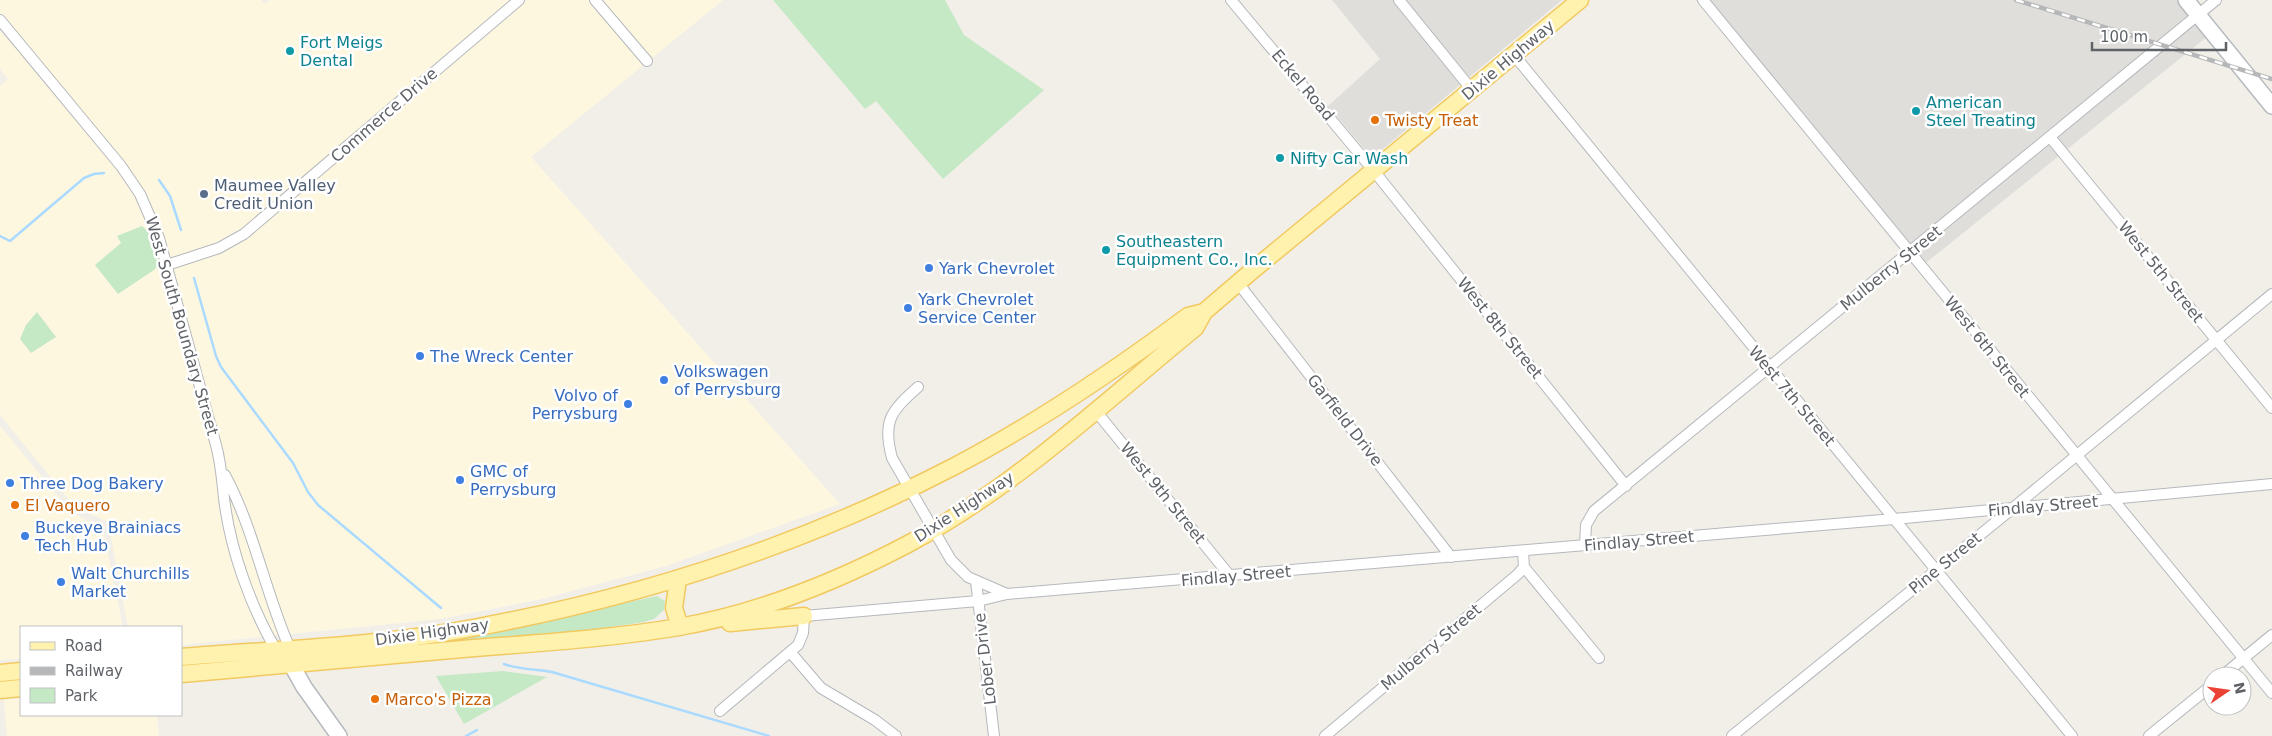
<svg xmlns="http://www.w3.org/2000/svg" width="2272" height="736" font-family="'DejaVu Sans',sans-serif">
	<rect width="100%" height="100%" fill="#f1efe8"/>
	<path fill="#fef7e0" d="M0,0H261L265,4L270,0H723L531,157L840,504L666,566L538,600L440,619L181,645V627H128L108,522L74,506L0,415V86L8,79L0,69Z
		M0,426L71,512L103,529L123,627H21V659L0,660Z
		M21,698V715H157L159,736H7L4,700Z"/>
	<path fill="#e0deda" d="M1332,0H1562L1372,158L1328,106L1380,59Z
		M1696,0H2196L2218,28L1917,270Z"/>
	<path fill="#c5e8c5" d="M773,0H945L964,35L1044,90L943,179L876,101L865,109Z
		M142,226L150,233L158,265L154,270L118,294L95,265L121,243L117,236Z
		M37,312L56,337L31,353L20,339L26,325Z
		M657,596L665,601L664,610L654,619L644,622L564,634L413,647V645L511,630L524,625Z
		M503,671L547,677L464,724L436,676Z"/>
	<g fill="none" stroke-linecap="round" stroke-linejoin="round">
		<path stroke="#aadaff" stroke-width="2.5" d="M159,180L170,196L181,230
			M0,236L10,241L84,178L94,174L104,173
			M194,278L216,356L221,367L293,463L308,492L318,505L441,608
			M504,664C520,670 535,669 552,672L769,736
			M466,736L477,730"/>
		<g stroke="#b5b8bc" stroke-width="12">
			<path id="street" d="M595,0L647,61
				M1231,0L1374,171L1626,486
				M1399,0L1472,90
				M1703,0L2272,693
				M0,20L121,166L140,194L159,238L216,445C221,463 222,480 224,498C230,549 250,605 276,650
				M1514,55L2072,736
				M2050,137L2272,408
				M167,265L219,248L244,234L519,0
				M1238,283L1451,557
				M918,387C891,411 882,421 892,458L951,560L968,577L1007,594
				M1095,410L1230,576
				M225,475C254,529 265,592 290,649L289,653
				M1585,545L1586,525L1594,511L2216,0
				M1524,567L1599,658
				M976,581L994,736
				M791,653L821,688L875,720L896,736
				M2222,676L2272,635
				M720,711L798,645L803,633L804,616L978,601L1007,594L1894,519L2272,484
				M1325,736L1518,574L1524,567L1523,551
				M1732,736L2013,508L2272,294
				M2149,736L2212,685"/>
		</g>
		<g stroke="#b6babf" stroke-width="18">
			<path id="secondary" d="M2186,0L2272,106
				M286,655L304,687L339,736"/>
		</g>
		<g stroke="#f2c960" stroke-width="19">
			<path id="primary" d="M678,579L674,608L680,627
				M730,623L804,616
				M181,657C280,649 381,646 478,627C645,596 805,544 955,466C1037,423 1114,371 1188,316L1204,312
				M0,673L21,671
				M181,674C275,666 369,658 463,649C535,643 608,639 679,627C758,613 836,582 908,544C1014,488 1103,403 1195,328L1204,312L1253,270L1580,0
				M0,690L21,688"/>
		</g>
		<use href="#street" stroke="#fff" stroke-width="10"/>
		<use href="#secondary" stroke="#fff" stroke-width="15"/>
		<use href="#primary" stroke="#fff2af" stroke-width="16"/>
		<g stroke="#b6b7b8" stroke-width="4.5">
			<path id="rail" d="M2016,0L2272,79"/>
		</g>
		<use href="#rail" stroke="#fff" stroke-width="2.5" stroke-dasharray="8" stroke-linecap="butt"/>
	</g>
	<g fill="#0f9aa8" stroke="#fff" stroke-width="2">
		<circle cx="290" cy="51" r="5"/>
		<circle cx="1916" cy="111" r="5"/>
		<circle cx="1280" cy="158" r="5"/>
		<circle cx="1106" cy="250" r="5"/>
	</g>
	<g fill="#e8710a" stroke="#fff" stroke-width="2">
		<circle cx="1375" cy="120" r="5"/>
		<circle cx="15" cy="505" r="5"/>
		<circle cx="375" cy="699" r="5"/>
	</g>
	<circle fill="#5c6f8a" stroke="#fff" stroke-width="2" cx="204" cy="194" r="5"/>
	<g fill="#3f7fe0" stroke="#fff" stroke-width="2">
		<circle cx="929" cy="268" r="5"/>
		<circle cx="908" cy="308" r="5"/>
		<circle cx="420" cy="356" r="5"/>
		<circle cx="664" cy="380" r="5"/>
		<circle cx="628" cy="404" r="5"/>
		<circle cx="460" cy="480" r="5"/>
		<circle cx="10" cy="483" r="5"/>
		<circle cx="25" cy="536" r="5"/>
		<circle cx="61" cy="582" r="5"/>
	</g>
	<g text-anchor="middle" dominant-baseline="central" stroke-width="5" stroke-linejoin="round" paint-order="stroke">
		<g font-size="16" fill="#0d838f" stroke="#fff" text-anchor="start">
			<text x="300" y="42">Fort Meigs<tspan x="300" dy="18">Dental</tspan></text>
			<text x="1926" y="102">American<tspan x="1926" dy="18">Steel Treating</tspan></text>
			<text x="1290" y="158">Nifty Car Wash</text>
			<text x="1116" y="241">Southeastern<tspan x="1116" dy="18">Equipment Co., Inc.</tspan></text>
		</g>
		<g font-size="16" fill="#5f6368" stroke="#fff">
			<text transform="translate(1508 60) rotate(-40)">Dixie Highway</text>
			<text transform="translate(1303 85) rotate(50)">Eckel Road</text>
			<text transform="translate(384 115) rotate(-41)">Commerce Drive</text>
			<text transform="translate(1891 268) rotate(-39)">Mulberry Street</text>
			<text transform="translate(2161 272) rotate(51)">West 5th Street</text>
			<text transform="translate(182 326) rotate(74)">West South Boundary Street</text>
			<text transform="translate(1500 328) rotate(51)">West 8th Street</text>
			<text transform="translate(1987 347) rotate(51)">West 6th Street</text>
			<text transform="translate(1792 396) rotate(50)">West 7th Street</text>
			<text transform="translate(1345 420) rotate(52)">Garfield Drive</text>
			<text transform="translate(1163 493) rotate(51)">West 9th Street</text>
			<text transform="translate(2043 506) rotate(-5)">Findlay Street</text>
			<text transform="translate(964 507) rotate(-33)">Dixie Highway</text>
			<text transform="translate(1639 541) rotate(-5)">Findlay Street</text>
			<text transform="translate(1945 563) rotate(-39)">Pine Street</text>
			<text transform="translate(1236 576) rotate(-5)">Findlay Street</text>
			<text transform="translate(432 632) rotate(-8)">Dixie Highway</text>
			<text transform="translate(1431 647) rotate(-40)">Mulberry Street</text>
			<text transform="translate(985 659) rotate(-97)">Lober Drive</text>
		</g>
		<g font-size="16" fill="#c56008" stroke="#fff" text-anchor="start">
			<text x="1385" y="120">Twisty Treat</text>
			<text x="25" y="505">El Vaquero</text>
			<text x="385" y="699">Marco's Pizza</text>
		</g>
		<g font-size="16" fill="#4e5e75" stroke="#fff" text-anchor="start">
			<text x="214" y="185">Maumee Valley<tspan x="214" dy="18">Credit Union</tspan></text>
		</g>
		<g font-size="16" fill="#366cbe" stroke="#fff" text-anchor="start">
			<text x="939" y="268">Yark Chevrolet</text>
			<text x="918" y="299">Yark Chevrolet<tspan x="918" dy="18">Service Center</tspan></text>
			<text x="430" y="356">The Wreck Center</text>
			<text x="674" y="371">Volkswagen<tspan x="674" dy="18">of Perrysburg</tspan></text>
			<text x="618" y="395" text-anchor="end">Volvo of<tspan x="618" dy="18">Perrysburg</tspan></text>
			<text x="470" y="471">GMC of<tspan x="470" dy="18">Perrysburg</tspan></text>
			<text x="20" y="483">Three Dog Bakery</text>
			<text x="35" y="527">Buckeye Brainiacs<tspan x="35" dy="18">Tech Hub</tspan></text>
			<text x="71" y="573">Walt Churchills<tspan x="71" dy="18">Market</tspan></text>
		</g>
	</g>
	<rect x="20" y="626" width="162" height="90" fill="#ffffff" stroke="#bfc1c3"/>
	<rect x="30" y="642" width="25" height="8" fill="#fff2af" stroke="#bfc1c3"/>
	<text x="65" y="651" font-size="15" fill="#5f6368">Road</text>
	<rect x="30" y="667" width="25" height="8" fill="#b6b7b8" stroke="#bfc1c3"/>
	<text x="65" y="676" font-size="15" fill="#5f6368">Railway</text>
	<rect x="30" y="688" width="25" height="15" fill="#c5e8c5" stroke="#bfc1c3"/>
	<text x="65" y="701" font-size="15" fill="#5f6368">Park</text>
	<g transform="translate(2227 691) rotate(77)"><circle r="24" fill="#ffffff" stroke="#bfc1c3"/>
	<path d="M0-4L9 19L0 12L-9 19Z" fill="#ea4335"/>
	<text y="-8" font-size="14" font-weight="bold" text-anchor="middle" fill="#5f6368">N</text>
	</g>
	<path d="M2092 42v8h134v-8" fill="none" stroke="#5f6368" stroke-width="2.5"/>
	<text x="2100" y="42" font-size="15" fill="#5f6368" stroke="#ffffff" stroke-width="4" paint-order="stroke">100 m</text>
</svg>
